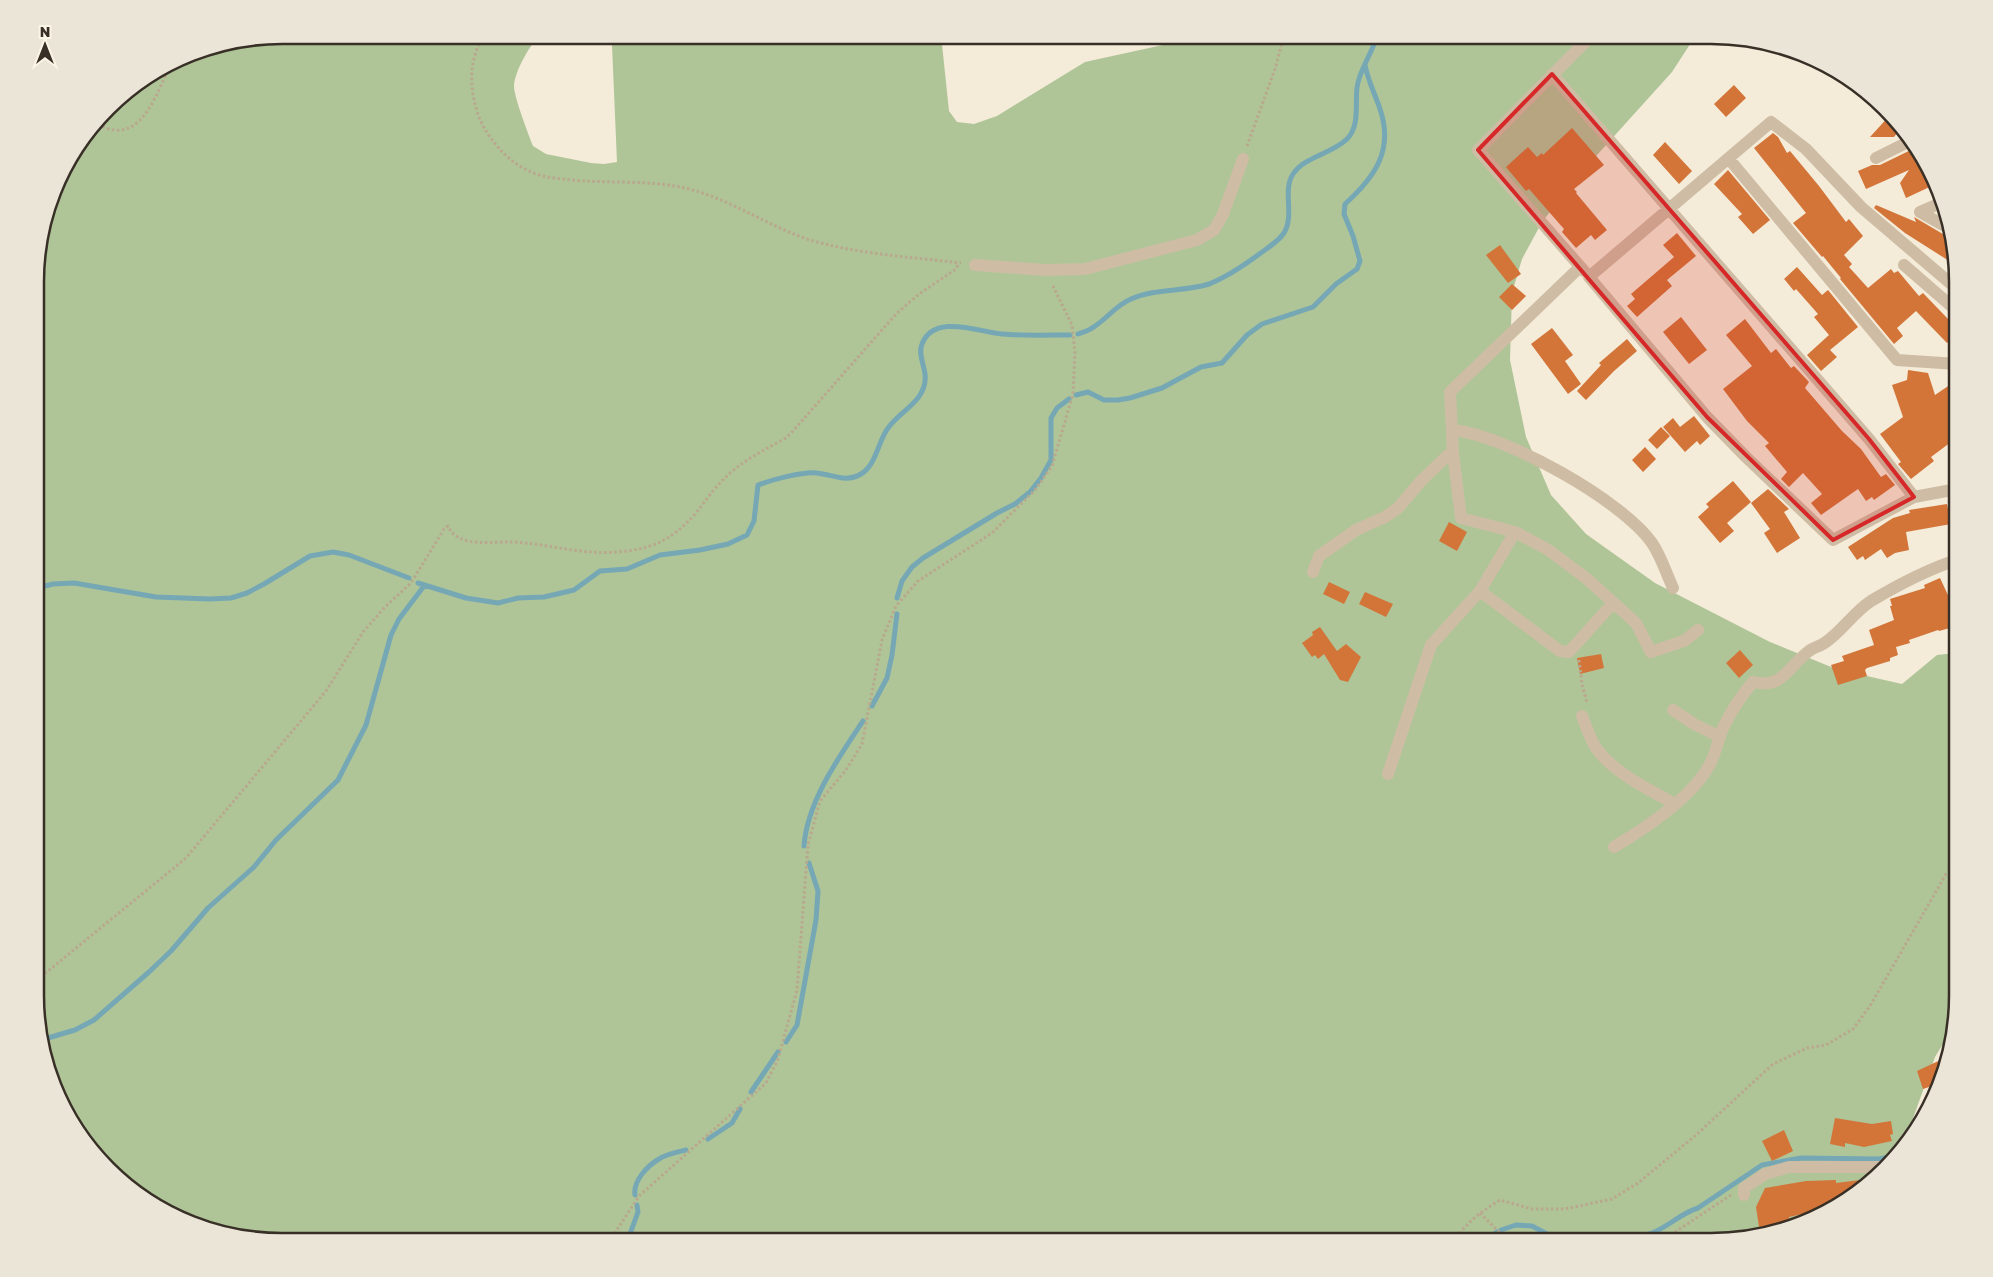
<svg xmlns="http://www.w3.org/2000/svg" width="1993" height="1277" font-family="'Golos Text',sans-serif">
	<rect width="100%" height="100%" fill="#f4ebd9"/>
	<path fill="#afc598" d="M282,35H542C531,41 514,73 514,86C514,97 528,133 533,146L546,154L591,163L604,164L617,162L612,45L610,35H941L949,111L957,122L974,124L997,116L1085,62L1181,41L1193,35H1696L1672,72L1579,175L1542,222L1522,259L1512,293L1510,360L1526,437L1551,495L1586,534L1655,583L1770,642L1836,669L1902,684L1937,655L1957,653V1011L1955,1024L1935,1057L1902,1149L1874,1181L1834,1209L1775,1234L1727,1241L281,1242L203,1229L144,1200L96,1158L68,1119L37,1027V250L61,172L119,96L188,54Z"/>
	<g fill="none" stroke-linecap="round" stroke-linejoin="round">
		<path stroke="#75a8b4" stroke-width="5" d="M1078,334C1083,332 1088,331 1092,328C1106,320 1116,305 1131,299C1156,288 1184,292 1209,284C1227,277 1243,266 1258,255C1267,248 1278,242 1284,233C1295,215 1282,191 1293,174C1305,156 1332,154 1347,139C1360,126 1355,104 1357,88C1359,69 1373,53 1377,35
			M1076,395L1088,392L1104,400H1118L1130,398L1162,388L1201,367L1222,363L1247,335L1262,324L1313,307L1336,284L1357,269L1360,261L1353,236L1344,214L1345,204C1375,177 1394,150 1380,109C1375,94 1368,81 1365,65
			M418,583L466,598L498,603L518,598L544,597L574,590L600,571L627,569L660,555L700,550L728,544L747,535L754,521L758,485C771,480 804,471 817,473C834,475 846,483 861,474C877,464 878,441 888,428C901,410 928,400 925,374C924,365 918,353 922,344C934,313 979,332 1002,334C1024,336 1048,335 1070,335
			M37,588L53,584L74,583L156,597L210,599L231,598L247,593L264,584L310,556L333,552L349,555L409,578
			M897,598L902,581L912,567L923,558L997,513L1015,504L1030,492L1041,478L1051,460V418L1057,408L1069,399
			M872,706L887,678L892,655L897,614
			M804,846C807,802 839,757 863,721
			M41,1040L75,1030L94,1020L149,972L171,951L208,908L254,867L276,840L338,780L366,725L391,635L399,619L424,586
			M786,1042L797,1025L816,920L818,891L809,863
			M751,1092L778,1052
			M708,1139L732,1123L740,1109
			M635,1195C633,1181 647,1166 659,1159C666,1154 677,1152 686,1150
			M1501,1230L1516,1225L1532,1226L1549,1235L1570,1241L1593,1242
			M627,1242L638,1212L637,1205
			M1483,1242L1497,1232
			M1612,1242C1625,1238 1639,1238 1652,1233C1668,1227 1681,1213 1698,1208L1762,1165L1801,1158L1878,1159L1896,1156"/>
	</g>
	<path fill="#d37539" d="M1734,85L1746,98L1726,117L1714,104Z
		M1891,114L1902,127L1894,137H1870Z
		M1572,128L1604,165L1574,189L1577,192L1576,193L1607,230L1595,240L1591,235L1576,248L1562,232L1564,229L1529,189L1526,191L1506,167L1528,147L1537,157L1542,153L1543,155Z
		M1773,133L1778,137L1787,153L1790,151L1819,186L1846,222L1849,219L1863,236L1844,255L1852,264L1849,267L1868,288L1891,269L1894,273L1898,271L1919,296L1923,293L1948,319L1951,316L1957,322V349L1950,340L1947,343L1916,311L1897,328L1903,336L1894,344L1840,279L1841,278L1823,256L1822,257L1793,223L1806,213L1754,148Z
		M1665,142L1692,171L1679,184L1653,155Z
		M1917,147L1925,159L1936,184L1906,198L1900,183L1909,170L1866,189L1858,171L1872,165H1880Z
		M1728,170L1770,220L1753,234L1738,217L1742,214L1714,184Z
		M1876,205L1916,222L1914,217L1948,237L1953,238L1957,266L1905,233L1874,208Z
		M1677,233L1696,256L1667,280L1672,286L1637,317L1627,306L1635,299L1631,294L1674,257L1663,245Z
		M1500,245L1521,274L1508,283L1486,255Z
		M1797,267L1822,295L1828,290L1858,327L1830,350L1837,357L1821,371L1807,355L1829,335L1814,317L1818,314L1796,289L1794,291L1785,280L1784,279Z
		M1512,284L1526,296L1512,310L1499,297Z
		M1681,317L1707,350L1689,364L1663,332Z
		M1745,319L1771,353L1776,349L1791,368L1794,366L1809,382L1805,388L1842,431L1861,449L1881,477L1886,474L1895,485L1874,500L1872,497L1866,501L1858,489L1821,515L1811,503L1822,494L1803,473L1789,487L1781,479L1787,472L1765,446L1769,443L1747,421L1723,389L1752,366L1726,335Z
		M1552,328L1573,355L1565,361L1581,384L1568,394L1531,344Z
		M1627,339L1637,351L1614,371L1586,400L1577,391L1601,365L1599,363Z
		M1908,370L1928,373L1935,395L1957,380V442H1951L1931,457L1934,461L1911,479L1898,464L1901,462L1880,434L1903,417L1892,385L1907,380Z
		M1694,416L1710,436L1700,445L1697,441L1685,452L1663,427L1673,418L1680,427Z
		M1661,427L1670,436L1657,449L1648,440Z
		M1645,447L1656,459L1643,472L1632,460Z
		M1733,481L1751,502L1727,523L1734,531L1720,543L1698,517L1709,507L1706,504Z
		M1768,489L1789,509L1784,512L1800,538L1777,553L1764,533L1770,529L1751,503Z
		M1947,504L1951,524L1906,532L1909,550L1895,553L1887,558L1881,549L1865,560L1863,556L1857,560L1848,547L1893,518L1910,513L1909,510Z
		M1449,522L1467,532L1457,551L1439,541Z
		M1940,578L1954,608L1957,607V626L1939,631L1938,630L1909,640L1910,643L1896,647L1898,655L1890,658V661L1867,668L1865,670L1867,676L1838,685L1831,665L1844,661L1842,656L1874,645L1869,630L1894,620L1890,606H1892L1890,599L1925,588L1924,585Z
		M1329,582L1350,592L1344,604L1323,594Z
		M1365,592L1393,604L1386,617L1359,604Z
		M1320,627L1337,651L1346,644L1361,657L1348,682L1340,680L1324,654L1318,659L1315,655L1312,657L1302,643L1313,635L1312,632Z
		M1740,650L1753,665L1739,678L1726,663Z
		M1601,654L1604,668L1580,674L1577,658Z
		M1949,1056L1945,1074L1941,1083L1923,1089L1917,1071Z
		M1835,1118L1872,1124L1891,1121L1893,1134L1890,1135L1892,1141L1864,1147L1845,1143V1147L1830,1144Z
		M1784,1130L1793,1151L1772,1161L1762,1141Z
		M1876,1178L1834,1209L1821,1215L1820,1210L1789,1217L1790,1222L1759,1227L1756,1207L1765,1188L1806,1181L1836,1180V1183Z"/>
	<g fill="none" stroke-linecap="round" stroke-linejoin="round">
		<path stroke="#b9a78e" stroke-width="3" stroke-dasharray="2.5 2.5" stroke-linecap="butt" d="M484,35C469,59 469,85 477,111C480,122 486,132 493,141C503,154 515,165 531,172C547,179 565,179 583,181C620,183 660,180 696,191C736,203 769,226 807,239C855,254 911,257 961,263
			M98,124C140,149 157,93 170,65
			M1247,146L1275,69L1284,35
			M1579,660L1582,684L1587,703
			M37,980L186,858L326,691L363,632L386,606L411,583L444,529L448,526C458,549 493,541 514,542C549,544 581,555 617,552C653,549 672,540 696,513C704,503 711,492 720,483C738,463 762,451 786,438L793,431L896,314L919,294L956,269L959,263
			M1480,1213L1504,1237L1525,1242
			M609,1242L639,1196L766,1083L778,1059L797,990L808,845L820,801L846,770L862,744L882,640L896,606L918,581L992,533L1035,490L1052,466L1073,394L1075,353L1072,325L1052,284
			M1454,1242C1465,1223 1482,1211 1500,1200L1532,1209H1565L1612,1199L1638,1183L1696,1135L1773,1064L1807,1048L1826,1045L1853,1029L1870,1006L1946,874L1957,865
			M1652,1242L1669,1236L1731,1195"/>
		<path stroke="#cebda4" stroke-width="12" d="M1552,74L1869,439L1914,497
			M1876,158L1912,140
			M1729,159L1897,360L1957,364
			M1920,212L1952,230
			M1920,212L1943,202
			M975,265L1045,270L1085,269L1197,240L1214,230L1223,214L1243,159
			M1904,265L1957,311
			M1584,271L1478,150L1592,35
			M1957,289L1861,207L1806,149L1771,122L1589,277L1707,417L1746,457L1833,540L1914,497L1957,489
			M1453,430C1505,435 1622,500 1652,543C1661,556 1666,573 1673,588
			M1515,532L1547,549L1586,578L1636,623L1651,652L1684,641L1698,630
			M1313,572L1319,556L1356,530L1385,517L1398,508L1421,481L1448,455L1453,453
			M1480,591L1560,651L1569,652L1613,603
			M1673,710L1694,724L1720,737
			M1582,716C1586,726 1590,739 1596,748C1613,772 1649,790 1675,804
			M1388,774L1431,645L1480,591L1515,532L1461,518L1453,453L1450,392L1580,267
			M1614,847C1646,828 1693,797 1710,764C1716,753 1718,739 1723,728C1731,711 1741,696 1753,682C1784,689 1787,667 1809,651C1814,647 1821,646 1826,642C1842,631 1854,612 1871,601C1898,585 1928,569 1957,560
			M1744,1195V1188L1765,1174L1789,1167H1886"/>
	</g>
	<path fill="#d62828" fill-opacity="0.2" stroke="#d62828" stroke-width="4" stroke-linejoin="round" d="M1552,74L1869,439L1914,497L1833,540L1707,417L1478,150Z"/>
	<path d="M0 0H1993V1277H0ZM282 44H1711A238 238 0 0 1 1949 282V995A238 238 0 0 1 1711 1233H282A238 238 0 0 1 44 995V282A238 238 0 0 1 282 44Z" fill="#ebe5d7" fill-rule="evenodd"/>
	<path fill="none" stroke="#382f26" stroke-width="2.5" d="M282 44H1711A238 238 0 0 1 1949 282V995A238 238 0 0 1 1711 1233H282A238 238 0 0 1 44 995V282A238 238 0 0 1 282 44Z"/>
	<g transform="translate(45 45)" stroke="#fbf5e6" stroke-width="4" paint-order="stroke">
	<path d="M0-4L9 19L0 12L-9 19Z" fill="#382f26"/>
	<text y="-8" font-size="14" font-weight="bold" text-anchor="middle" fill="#382f26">N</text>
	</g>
</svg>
